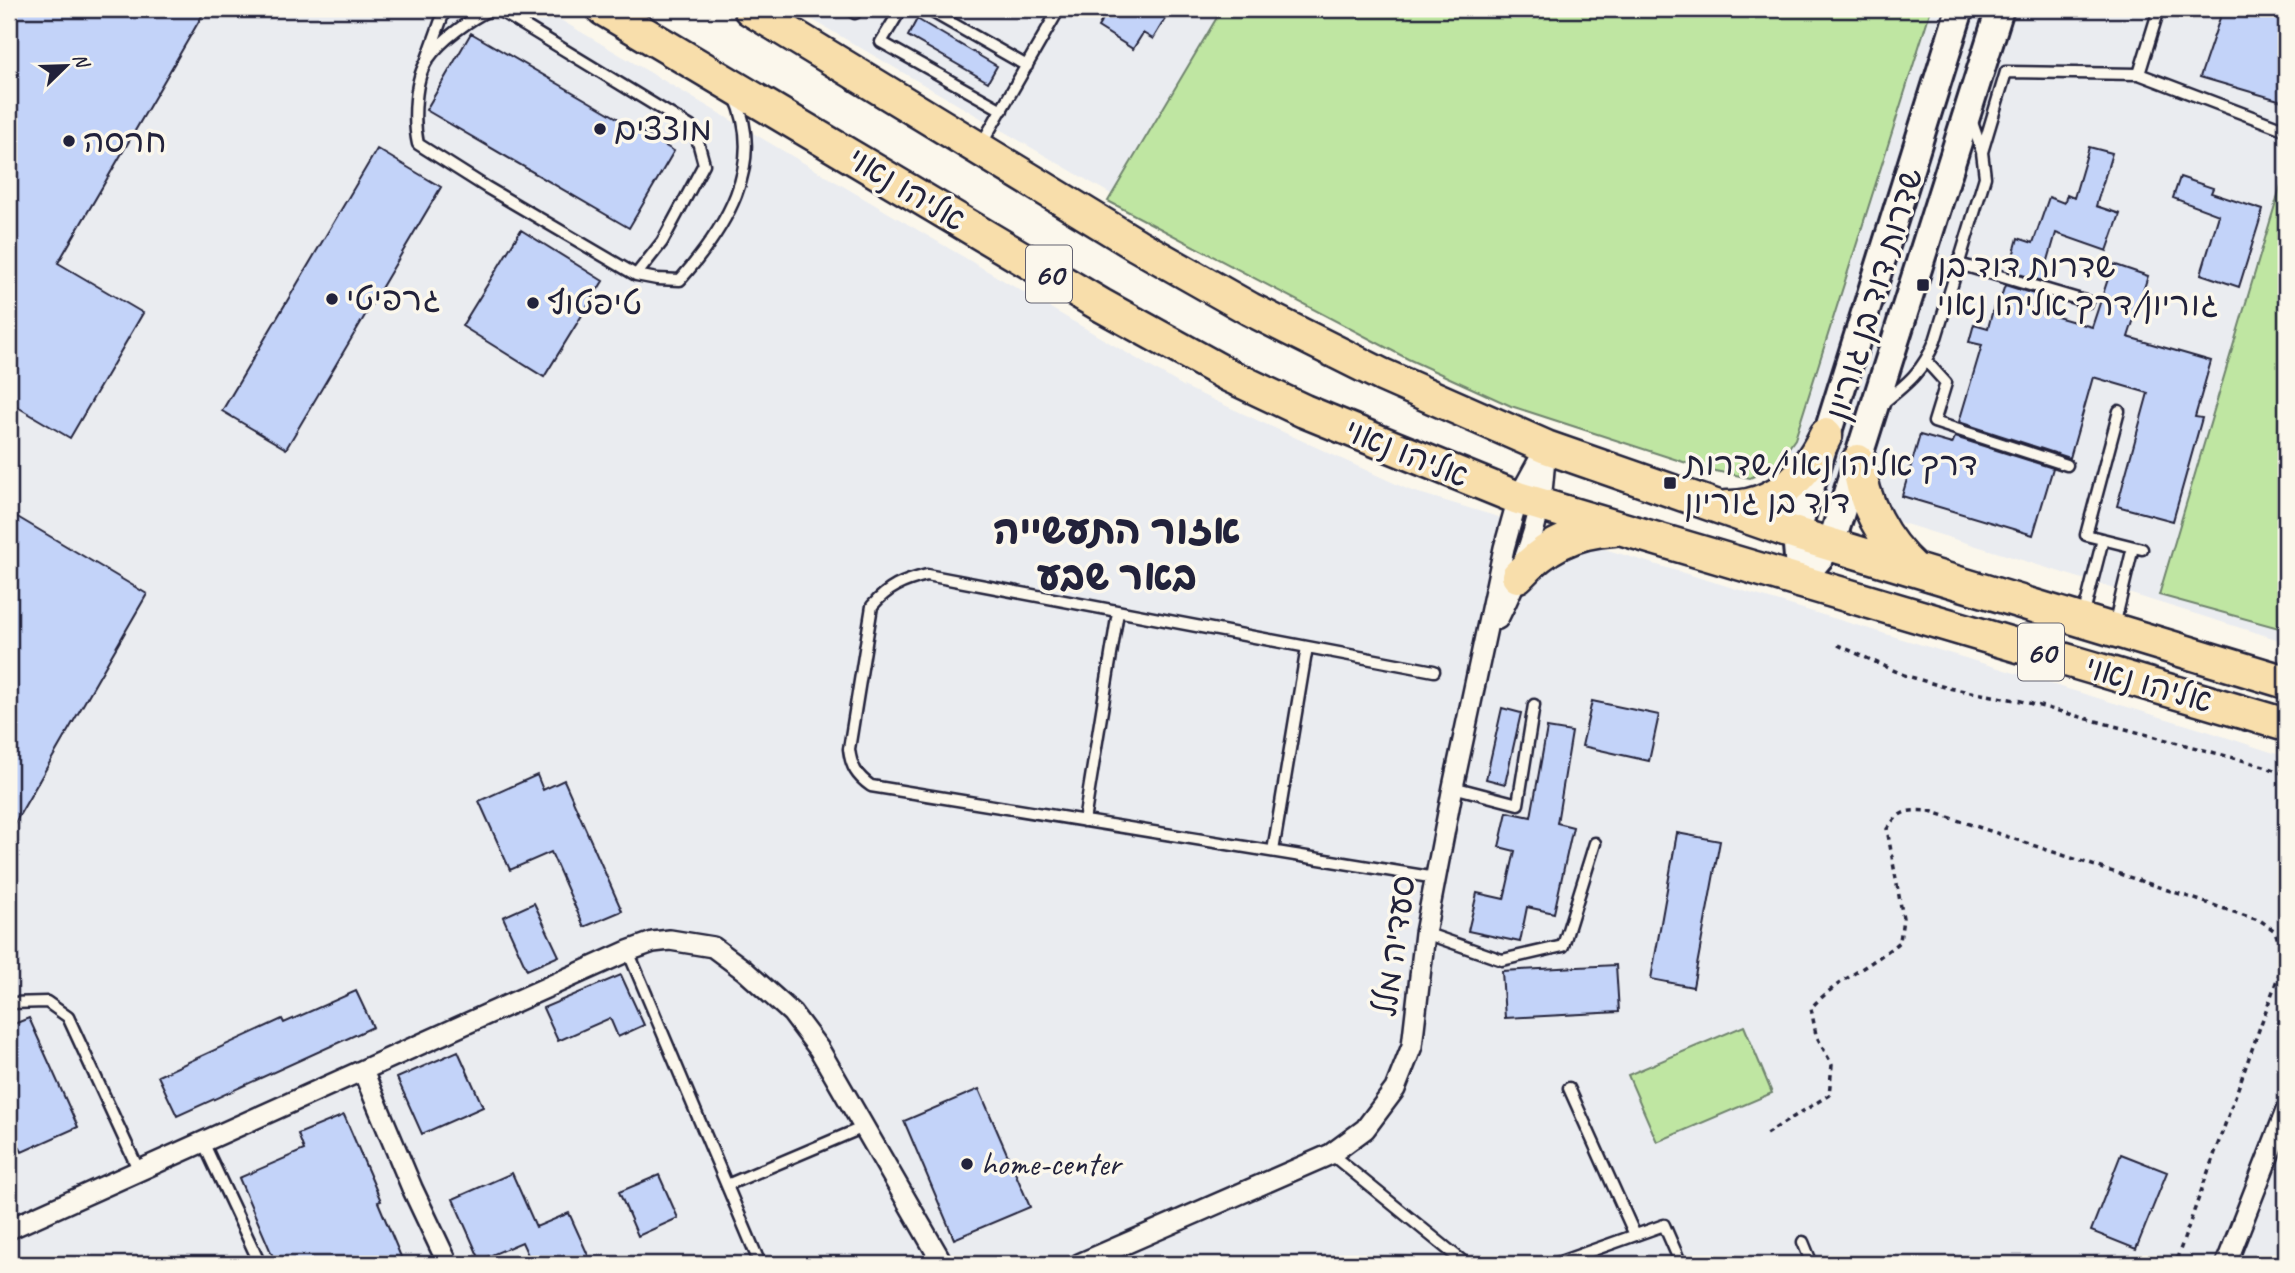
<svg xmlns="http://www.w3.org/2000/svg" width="2295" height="1273" font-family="Caveat,'Playpen Sans Hebrew',sans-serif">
	<rect width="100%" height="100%" fill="#fbf7ec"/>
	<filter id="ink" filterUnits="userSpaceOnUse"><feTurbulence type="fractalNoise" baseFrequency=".0143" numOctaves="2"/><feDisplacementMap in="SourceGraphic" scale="14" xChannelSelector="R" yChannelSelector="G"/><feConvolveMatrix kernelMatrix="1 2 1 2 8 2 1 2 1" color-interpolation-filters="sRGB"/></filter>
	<g filter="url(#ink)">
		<path fill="#eaecf0" d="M9,9H542L1183,386L1409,490L2210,732L2286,757V1264H9Z
			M794,9H2286V642L1886,518L1434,355L1212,253Z"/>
		<path fill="#bfe6a2" stroke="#70846e" stroke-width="2" d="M1222,9H1931L1795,439L1775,467L1750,478L1705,469L1511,406L1408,359L1108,201Z
			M2286,168V630L2159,595Z
			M1744,1026L1772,1093L1657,1142L1628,1075Z"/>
		<path fill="#c3d3f9" stroke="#22223b" stroke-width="2" d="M14,9H206L58,263L143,313L70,438L9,402V18Z
			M1109,9H1171L1153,39L1143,33L1133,49L1098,27Z
			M2223,9H2286V88L2282,101L2200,77Z
			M917,19L997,66L988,82L908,36Z
			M471,33L674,151L629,228L426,110Z
			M2089,147L2112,153L2096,206L2120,214L2107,251L2056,233L2042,281L2009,271L2018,238L2033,243L2049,197L2064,203L2067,195L2074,198Z
			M377,149L441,187L286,449L222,411Z
			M2180,177L2213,188L2211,193L2263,210L2239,287L2201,274L2219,215L2173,198Z
			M521,230L603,281L544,377L462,326Z
			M2113,264L2148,276L2128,337L2211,361L2195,417L2202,418L2173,521L2117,506L2148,393L2093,377L2070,458L1959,422L1982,345L1969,342L1974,324L1988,328L1996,299L2000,300L2005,285L2037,295L2033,310L2092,327Z
			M1920,435L1952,444L1955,437L2053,468L2033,535L1902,496Z
			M9,512L147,594L9,833Z
			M1592,701L1659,715L1649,761L1582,746Z
			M1502,708L1521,713L1505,784L1486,779Z
			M1547,728L1572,732L1557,823L1573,827L1554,913L1527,907L1520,942L1468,931L1477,893L1504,899L1515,851L1499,847L1507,812L1531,817Z
			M537,775L543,790L564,780L622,911L584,927L551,852L510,870L479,801Z
			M1677,833L1720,841L1693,987L1651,979Z
			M534,903L559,956L527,970L503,917Z
			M1616,965L1619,1012L1505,1018L1502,971Z
			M621,975L644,1025L618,1037L610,1018L558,1041L543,1008Z
			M356,991L373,1027L177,1116L158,1076L282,1019L284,1023Z
			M29,1018L78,1127L22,1152L19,1146L9,1150V1026Z
			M458,1051L483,1107L422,1134L397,1078Z
			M979,1089L1030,1207L954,1239L904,1121Z
			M344,1115L381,1201L378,1202L404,1264H276L239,1178L304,1150L298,1134Z
			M2121,1154L2167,1172L2136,1249L2091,1231Z
			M512,1173L536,1227L569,1213L592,1264H532L522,1242L480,1260L453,1199Z
			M659,1175L678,1218L638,1236L619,1192Z"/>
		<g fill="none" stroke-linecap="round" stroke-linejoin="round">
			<g stroke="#22223b" stroke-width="15">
				<path id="service" d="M491,9C470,19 441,40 428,59C414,79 413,121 418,144L486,187L636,275L657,279L680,280C725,229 766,165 735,97
					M497,9L691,127L697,138L704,164L662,242L636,275
					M849,9L855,13
					M901,9L881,42L1002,110
					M927,9L1027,66
					M427,59L445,9
					M2139,74L2281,128
					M981,145L1059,9
					M1982,152L2006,72L2139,74L2159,9
					M1959,264L2088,302
					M1926,361L1946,383L1934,422L2067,465
					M1883,403C1908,383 1923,371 1935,341L1985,177L1982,152L1971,119
					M2119,411L2086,535L2142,549
					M2083,617L2103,539
					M2114,626L2133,547
					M1434,671L927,575C903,581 888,587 872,606L849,749C851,767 857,776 871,786L1436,878
					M1453,787L1518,804L1534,705
					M1084,821L1118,612
					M1273,851L1307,647
					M1425,933L1502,960L1563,946L1595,843
					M628,951L760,1264
					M9,1003L47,1002L68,1017L139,1171
					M1569,1088L1635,1235
					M203,1142L260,1264
					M1331,1154L1466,1264
					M727,1185L864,1127
					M1803,1242L1812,1264
					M1554,1264L1664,1225L1681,1264"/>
			</g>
			<g stroke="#22223b" stroke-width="24">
				<path id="minor" d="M1498,619C1516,583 1532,544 1540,505C1543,488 1544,471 1545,455
					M363,1071L412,1188L448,1264
					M9,1229L628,951L653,942L670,940L713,947L744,970L792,1013L819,1049L943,1264
					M1079,1264L1331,1154L1365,1129L1395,1089L1412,1046L1425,933L1453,787L1504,548L1518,498L1546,447
					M2226,1264L2286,1111"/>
			</g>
			<g stroke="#22223b" stroke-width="32">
				<path id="secondary" d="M1800,581L1831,544L2000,9
					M1800,581L1796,534L1960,9"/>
			</g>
			<g stroke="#22223b" stroke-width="37">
				<path id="trunk" d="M603,9L1101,305L1228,375L1304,411L1518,498L2286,725
					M750,9L1137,245L1250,309L1382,375L1546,447L1796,534L2286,682
					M1858,461C1863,503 1883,541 1914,569
					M1727,507C1775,508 1806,476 1826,435
					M1518,576C1544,547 1574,531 1614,529"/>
			</g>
			<path stroke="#22223b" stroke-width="3.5" stroke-dasharray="5 5" stroke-linecap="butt" d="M1838,645L1904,675L1948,688L2021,701L2264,766L2286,775
				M1766,1134L1829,1095L1832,1065L1816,1035L1811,1008C1836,980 1872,966 1900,941L1903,918L1887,829C1901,809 1907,810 1930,811L2261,921L2275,931L2284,960L2175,1264"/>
			<use href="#service" stroke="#fbf7ec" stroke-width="10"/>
			<use href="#minor" stroke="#fbf7ec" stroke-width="19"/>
			<use href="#secondary" stroke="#fbf7ec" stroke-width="26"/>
			<use href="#trunk" stroke="#f8deab" stroke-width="32"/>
		</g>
	</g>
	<g fill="#22223b" stroke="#fbf7ec" stroke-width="2.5">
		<circle cx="600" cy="129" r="7"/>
		<circle cx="69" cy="141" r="7"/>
		<rect x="1916" y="278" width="14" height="14" rx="3.5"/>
		<circle cx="332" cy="299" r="7"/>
		<circle cx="533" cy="303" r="7"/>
		<rect x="1663" y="476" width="14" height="14" rx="3.5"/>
		<circle cx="967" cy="1164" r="7"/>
	</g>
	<g text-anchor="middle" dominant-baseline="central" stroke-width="7" stroke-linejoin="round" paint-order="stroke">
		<g fill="#fbf7ec" stroke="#636270" stroke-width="2">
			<rect x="1026" y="245.5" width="46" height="57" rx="5"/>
			<rect x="2018" y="623.5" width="46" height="57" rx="5"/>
		</g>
		<g font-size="32" font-weight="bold" fill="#22223b">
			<text x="1049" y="274">60</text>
			<text x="2041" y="652">60</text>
		</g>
		<g font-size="33" fill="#22223b" stroke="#fbf7ec" text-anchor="start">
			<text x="614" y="129">מוצצים</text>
			<text x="83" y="141">חרסה</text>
			<text x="1937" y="266">שדרות דוד בן<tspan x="1937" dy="38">גוריון/דרך אליהו נאוי</tspan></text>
			<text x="346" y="299">גרפיטי</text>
			<text x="547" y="303">טיפטוף</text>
			<text x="1684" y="464">דרך אליהו נאוי/שדרות<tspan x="1684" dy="38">דוד בן גוריון</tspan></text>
			<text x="981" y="1164">home-center</text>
		</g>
		<g font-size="33" fill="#22223b" stroke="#fbf7ec">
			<text transform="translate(907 189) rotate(31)">אליהו נאוי</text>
			<text transform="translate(1874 294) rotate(-73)">שדרות דוד בן גוריון</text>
			<text transform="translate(1407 453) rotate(22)">אליהו נאוי</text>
			<text transform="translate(2149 684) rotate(16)">אליהו נאוי</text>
			<text transform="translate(1394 946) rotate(-82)">סעדיה מלל</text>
		</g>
		<g font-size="40" font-weight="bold" fill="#22223b" stroke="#fbf7ec">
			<text x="1117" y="530">אזור התעשייה<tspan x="1117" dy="46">באר שבע</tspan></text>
		</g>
	</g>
	<rect width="2295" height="1273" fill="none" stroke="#fbf7ec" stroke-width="35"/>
	<rect x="18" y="18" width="2260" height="1238" fill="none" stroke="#22223b" stroke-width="2.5" filter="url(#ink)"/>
	<g transform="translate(66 66) rotate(67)" stroke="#fbf7ec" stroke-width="5" paint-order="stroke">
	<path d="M0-5L12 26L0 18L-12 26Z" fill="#22223b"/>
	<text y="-10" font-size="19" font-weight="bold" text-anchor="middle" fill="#22223b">N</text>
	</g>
</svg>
